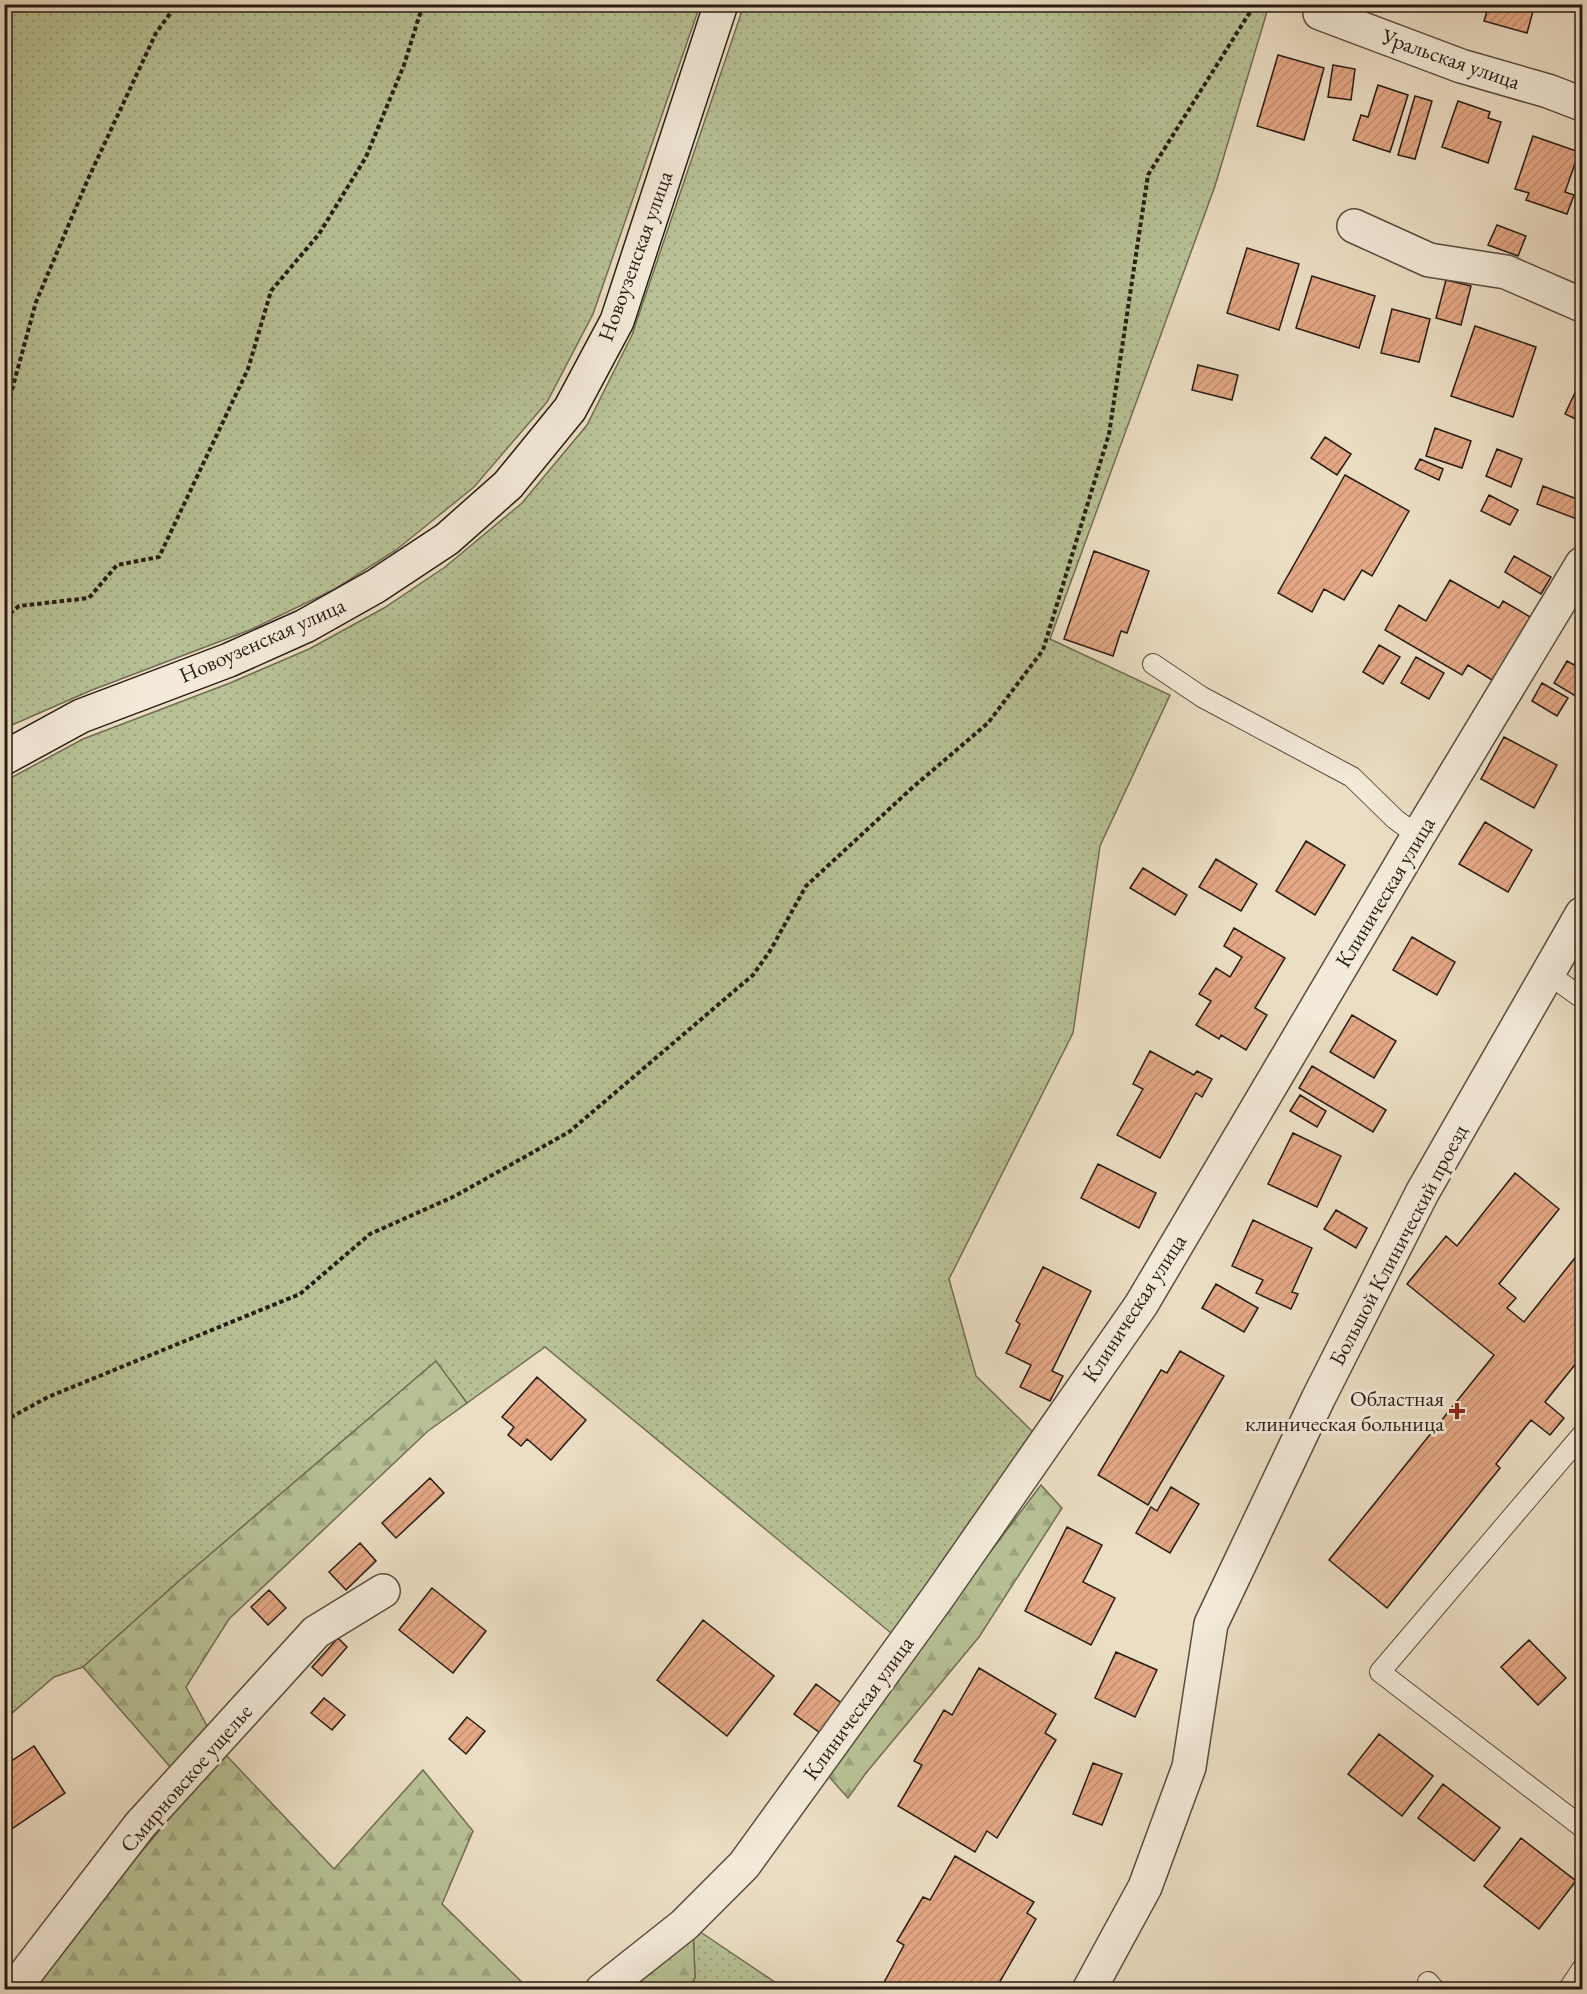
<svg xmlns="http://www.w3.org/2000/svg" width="1587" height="1994" font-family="'EB Garamond',serif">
	<defs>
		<pattern id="grass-dots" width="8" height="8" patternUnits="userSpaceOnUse" patternTransform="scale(1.5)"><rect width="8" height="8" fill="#b7c195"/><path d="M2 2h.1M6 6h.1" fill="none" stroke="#9da580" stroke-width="1.8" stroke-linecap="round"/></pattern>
		<pattern id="forest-firs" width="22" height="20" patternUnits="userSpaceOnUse" patternTransform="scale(1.5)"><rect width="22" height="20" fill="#b7c195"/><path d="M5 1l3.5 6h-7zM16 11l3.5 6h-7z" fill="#9da580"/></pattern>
		<pattern id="building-hatch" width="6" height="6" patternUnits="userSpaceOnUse" patternTransform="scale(1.5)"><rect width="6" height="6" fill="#e4a886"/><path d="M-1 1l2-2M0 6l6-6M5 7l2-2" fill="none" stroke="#c49073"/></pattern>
	</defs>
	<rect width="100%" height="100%" fill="#ecdec4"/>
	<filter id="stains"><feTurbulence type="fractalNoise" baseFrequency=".00333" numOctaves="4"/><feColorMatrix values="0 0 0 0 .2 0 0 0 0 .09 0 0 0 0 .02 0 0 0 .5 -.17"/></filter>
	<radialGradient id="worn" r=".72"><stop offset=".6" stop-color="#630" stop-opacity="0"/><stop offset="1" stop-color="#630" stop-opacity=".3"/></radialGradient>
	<path fill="url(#grass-dots)" stroke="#706e54" stroke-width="1.5" d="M5,4L700,5L593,314L547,402L474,487L396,550L335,589L250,630L92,690L5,728Z
		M744,5H1269L1215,186L1050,639L1170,695L1100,846L1073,1033L949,1279L976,1376L1035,1434L897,1638L545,1347L467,1403L435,1362L179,1581L83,1667L54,1677L5,1719V781L83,739L230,683L309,649L384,608L445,567L522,503L587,425L632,335Z
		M693,1927L785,1989L690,1990L695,1977Z"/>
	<path fill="url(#forest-firs)" stroke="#706e54" stroke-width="1.5" d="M436,1361L467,1403L428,1431L229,1619L186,1687L212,1735L172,1769L83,1667L179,1581Z
		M1041,1485L1062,1508L979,1637L866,1773L848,1798L824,1771Z
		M224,1753L334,1869L423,1770L473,1831L442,1904L529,1989L26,1990Z
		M693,1927L695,1977L690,1989L623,1990Z"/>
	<path fill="url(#building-hatch)" stroke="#281c13" stroke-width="1.5" d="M1489,4H1535L1527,33L1484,21Z
		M1278,55L1324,68L1304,140L1257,126Z
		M1333,65L1355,69L1351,100L1328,97Z
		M1378,85L1408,95L1390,152L1353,140L1361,115L1368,117Z
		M1415,96L1432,101L1415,159L1398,155Z
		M1458,101L1490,112L1488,118L1501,122L1488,163L1442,147Z
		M1533,136L1579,152L1565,192L1574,195L1567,214L1526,200L1529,193L1515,189Z
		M1497,225L1526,236L1518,256L1488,245Z
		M1247,248L1299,264L1279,330L1227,313Z
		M1312,276L1375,296L1359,348L1296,328Z
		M1446,280L1471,286L1461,325L1436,318Z
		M1392,309L1430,319L1419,362L1381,353Z
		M1475,326L1536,347L1513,417L1451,396Z
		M1198,365L1238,375L1232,400L1192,390Z
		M1582,378V422L1565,414Z
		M1435,428L1471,441L1462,468L1426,456Z
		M1325,437L1351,454L1337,475L1311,458Z
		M1497,449L1522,459L1511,487L1486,476Z
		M1420,459L1443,469L1439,480L1415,469Z
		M1345,475L1409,511L1372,576L1362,570L1344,600L1324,589L1312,612L1278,593Z
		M1543,486L1582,501V521L1537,504Z
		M1489,495L1518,510L1510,525L1481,511Z
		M1094,551L1149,571L1127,633L1121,631L1113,656L1064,639Z
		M1514,556L1551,577L1541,594L1505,572Z
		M1450,580L1499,608L1503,601L1532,618L1495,682L1468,665L1462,675L1385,630L1399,605L1426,621Z
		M1379,645L1400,657L1383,684L1363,672Z
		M1582,650V700L1554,683L1567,661L1574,665Z
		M1416,657L1444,673L1429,699L1401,683Z
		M1542,683L1568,698L1557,716L1532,701Z
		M1504,737L1557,765L1534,808L1481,779Z
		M1485,822L1532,850L1508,892L1459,864Z
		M1306,841L1345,865L1315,915L1276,891Z
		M1216,859L1257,884L1241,911L1199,887Z
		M1143,868L1187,895L1175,915L1130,888Z
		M1234,928L1285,958L1255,1008L1267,1015L1246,1050L1221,1035L1219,1039L1196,1025L1211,1001L1199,994L1216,968L1230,977L1242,957L1224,946Z
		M1412,937L1455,962L1437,995L1393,970Z
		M1352,1015L1396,1041L1374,1078L1330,1052Z
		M1150,1051L1194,1075L1197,1071L1212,1079L1202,1097L1196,1093L1160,1158L1117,1135L1143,1089L1133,1084Z
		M1312,1066L1386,1110L1373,1132L1299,1088Z
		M1300,1095L1326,1111L1317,1127L1290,1111Z
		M1293,1133L1341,1156L1317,1207L1268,1184Z
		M1098,1164L1156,1193L1139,1228L1081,1198Z
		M1515,1173L1559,1209L1499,1284L1516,1298L1507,1308L1524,1322L1582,1249V1356L1545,1402L1564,1418L1550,1435L1531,1420L1496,1464L1500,1468L1387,1608L1329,1560L1494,1355L1407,1284L1446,1236L1457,1246Z
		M1336,1210L1367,1228L1356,1248L1324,1229Z
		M1253,1220L1312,1248L1292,1292L1298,1294L1291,1309L1256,1293L1263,1280L1232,1266Z
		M1043,1267L1091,1291L1052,1371L1063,1376L1050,1401L1020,1387L1031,1365L1006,1353L1020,1324L1016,1321Z
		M1216,1284L1258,1308L1244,1332L1202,1308Z
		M1180,1351L1224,1376L1148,1505L1098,1475L1161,1370L1167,1373Z
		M537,1377L586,1420L551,1460L527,1439L521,1446L508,1435L514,1427L502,1417Z
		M430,1478L444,1493L396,1538L382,1523Z
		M1171,1487L1199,1504L1170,1553L1136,1533L1151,1507L1157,1511Z
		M1067,1527L1102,1545L1083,1582L1115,1598L1091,1645L1025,1611Z
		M360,1543L376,1561L346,1590L329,1572Z
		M432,1588L486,1631L453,1673L399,1630Z
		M269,1590L286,1608L268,1625L251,1607Z
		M703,1620L774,1676L727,1736L657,1680Z
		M338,1638L347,1647L322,1676L312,1667Z
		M1529,1640L1566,1678L1538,1705L1501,1667Z
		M1116,1652L1157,1670L1135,1717L1095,1698Z
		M979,1668L1056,1714L1045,1733L1056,1740L997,1838L987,1831L975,1852L898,1806L922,1765L914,1761L944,1710L952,1715Z
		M816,1684L844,1705L823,1735L794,1714Z
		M324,1698L345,1715L332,1730L311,1713Z
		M467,1717L485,1731L466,1754L449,1739Z
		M1379,1734L1433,1776L1402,1816L1348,1774Z
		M34,1746L65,1793L4,1834V1766Z
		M1093,1763L1122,1774L1102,1825L1073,1814Z
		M1443,1784L1500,1828L1474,1861L1418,1818Z
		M1521,1838L1576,1881L1539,1929L1484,1886Z
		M955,1856L1034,1902L1027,1913L1036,1919L995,1990H880L904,1945L897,1941L923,1897L930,1900Z"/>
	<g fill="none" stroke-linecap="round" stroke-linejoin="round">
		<g stroke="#594c3f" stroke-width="22">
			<path id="lane" d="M1153,664L1202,697L1352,777L1395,819L1418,836
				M1547,973L1582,998
				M1582,1435L1380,1672L1582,1827
				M1428,1982L1435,1990
				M1568,1990L1582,1969"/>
		</g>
		<g stroke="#594c3f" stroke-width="36">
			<path id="street" d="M1320,13L1461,66L1548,91L1582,104
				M1354,226L1429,260L1506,272L1582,305
				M13,1990L140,1825L316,1632L383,1591
				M602,1990L684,1925L744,1865L938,1597L1141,1305L1418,836L1582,564
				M1089,1990L1145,1887L1189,1767L1211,1624L1318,1399L1422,1193L1582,914"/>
		</g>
		<g stroke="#281c13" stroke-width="36">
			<path id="secondary" d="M4,758L81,716L229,660L305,626L376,586L447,539L508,485L570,409L617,321L721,4"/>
		</g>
		<path stroke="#281c13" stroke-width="4" stroke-dasharray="4.5 3" stroke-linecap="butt" d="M4,419L36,302L88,179L156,33L177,4
			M4,618L19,606L89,598L117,565L159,557L248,369L271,291L319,234L366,157L404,65L423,4
			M4,1421L48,1397L300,1294L370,1234L455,1196L569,1132L753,975L770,951L806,886L912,788L988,723L1043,650L1109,434L1148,175L1255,4"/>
		<use href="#lane" stroke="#f3ead9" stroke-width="20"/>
		<use href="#street" stroke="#f3ead9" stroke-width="33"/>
		<use href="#secondary" stroke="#f3ead9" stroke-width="33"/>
	</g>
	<path fill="#8f2418" stroke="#f3ead9" stroke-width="2" d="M1454 1402h6v6h6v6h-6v6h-6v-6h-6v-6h6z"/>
	<g text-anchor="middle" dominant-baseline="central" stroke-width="6" stroke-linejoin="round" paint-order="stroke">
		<g font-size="22" fill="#281c13" stroke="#f3ead9">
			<text transform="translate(1451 59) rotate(19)">Уральская улица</text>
			<text transform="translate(635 256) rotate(-70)">Новоузенская улица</text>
			<text transform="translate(262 640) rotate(-24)">Новоузенская улица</text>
			<text transform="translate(1385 892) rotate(-59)">Клиническая улица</text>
			<text transform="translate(1398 1245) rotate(-62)">Большой Клинический проезд</text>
			<text transform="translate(1134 1308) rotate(-57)">Клиническая улица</text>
			<text transform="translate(858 1708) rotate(-54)">Клиническая улица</text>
			<text transform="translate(186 1778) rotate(-49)">Смирновское ущелье</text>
		</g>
		<g font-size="22" fill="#281c13" stroke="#f3ead9" text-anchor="end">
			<text x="1444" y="1398">Областная<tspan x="1444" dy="25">клиническая больница</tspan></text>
		</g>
	</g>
	<rect width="1587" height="1994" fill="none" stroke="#ecdec4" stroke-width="24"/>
	<rect x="6" y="6" width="1575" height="1982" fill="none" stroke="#281c13" stroke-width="3"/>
	<rect x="12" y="12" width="1563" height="1970" fill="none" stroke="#281c13" stroke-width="1.5"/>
	<rect width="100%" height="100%" filter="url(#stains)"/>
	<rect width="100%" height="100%" fill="url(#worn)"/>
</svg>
